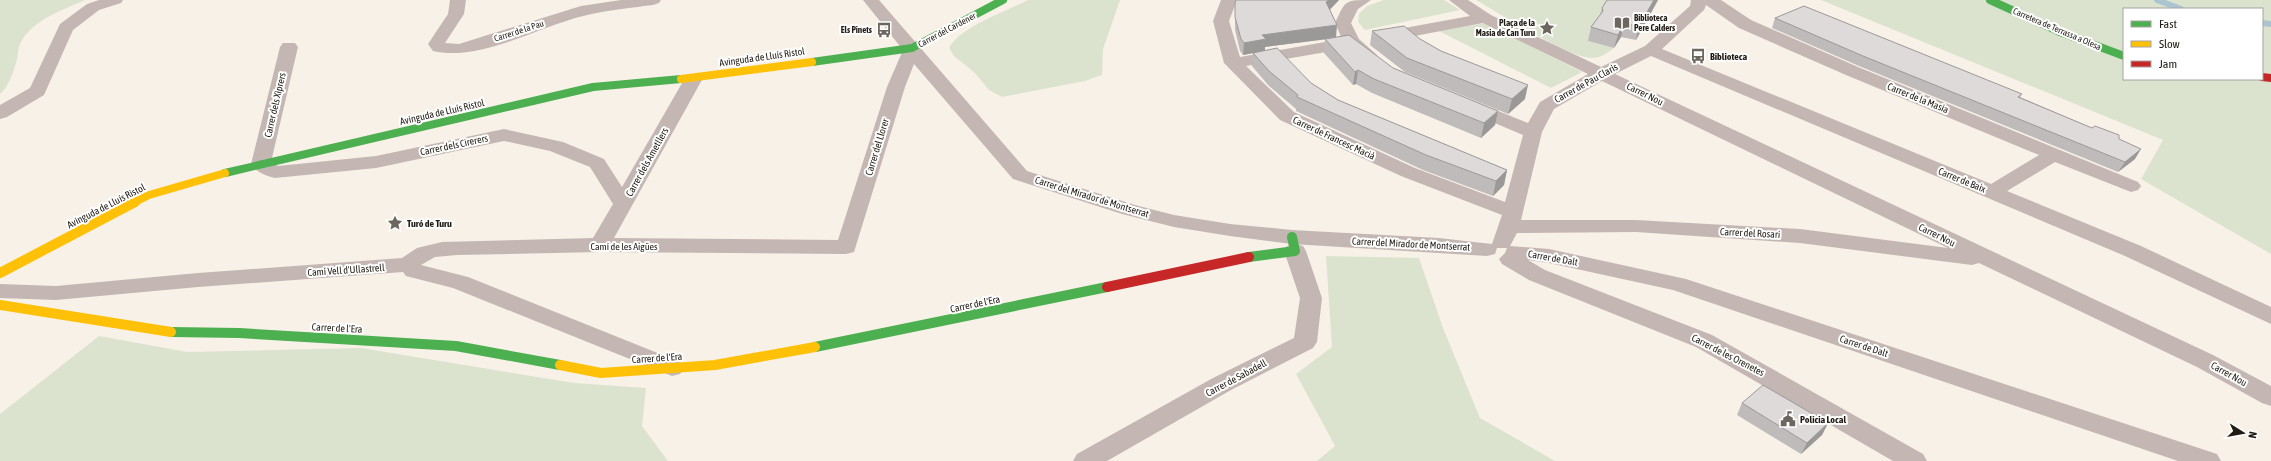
<svg xmlns="http://www.w3.org/2000/svg" width="2271" height="461" font-family="'Asap Condensed',sans-serif">
	<rect width="100%" height="100%" fill="#f8f1e8"/>
	<path fill="#dbe3ce" fill-rule="evenodd" d="M0,0H85C63,10 31,20 20,44C18,48 18,54 17,59C14,70 9,87 0,94Z
		M1028,0H1120L1103,49L1102,75L1085,81L1002,97L989,90L975,73L954,56L949,48C960,27 1007,11 1028,0Z
		M1384,0H1444L1460,10L1365,30L1358,22L1359,14L1367,6Z
		M1476,0H1611L1588,41L1614,48C1608,53 1600,58 1592,58C1569,58 1499,13 1476,0Z
		M1821,0H2271V254L2141,179L2163,140ZM2124,9H2262V79H2124Z
		M1486,23L1582,72L1551,88L1439,31Z
		M1326,256L1419,258L1443,328L1480,418L1555,461H1317L1335,446L1296,374L1332,347Z
		M99,336L187,352L361,348L574,383L646,388L642,426L668,461H0V414Z"/>
	<g fill="none" stroke-linecap="round" stroke-linejoin="round">
		<path stroke="#acc4d0" stroke-width="6" d="M2157,0L2181,9
			M2262,23L2271,24"/>
		<path fill="#c4b7b3" fill-rule="evenodd" d="M99,0H123L121,3L99,10L73,30L44,95L7,117L0,119V105L30,88L60,24L87,4Z
			M450,0H466L464,14L445,43L459,44L581,6L621,0H661L659,3L653,5C630,8 606,10 583,16C538,27 479,62 433,51L428,44L448,14Z
			M863,0H879L1027,171L1135,205L1174,215L1230,224L1292,230L1439,238L1492,244L1502,215L1401,176L1280,120L1224,63L1213,21L1221,0H1237L1229,21L1240,57L1342,39L1335,23C1346,0 1344,0 1371,0L1358,9L1351,23L1359,39L1377,55L1374,59H1362L1349,48L1246,66L1294,112L1415,168L1505,202L1523,135L1464,110L1461,106L1464,102L1470,101L1476,102L1528,123L1540,102L1588,74L1483,23L1383,42L1377,41L1375,37L1377,33L1470,16L1449,0H1468L1491,15L1601,67L1645,46L1690,6L1691,0H1721L1751,20L1858,67L2138,182L2141,186L2138,190L2131,192L2055,162L2007,191L2141,246L2271,307V324L2125,256L1651,56L1615,74L2213,355L2271,386V406L2262,403L2197,367L1979,263L1972,265L1800,243L1636,232L1517,233L1510,246L1549,249L1686,279L2217,454L2221,461H2178L1673,290L1549,263L1528,260L1545,270L1712,335L1923,454L1927,461H1893L1696,347L1529,280L1502,264L1499,259L1505,253L1507,248H1497L1495,254L1487,256L1292,244L1230,236L1174,227L1122,214L1013,179L914,64L905,87L854,252L846,254L600,252L457,255L435,257L421,265L468,277L680,362L684,368L680,374L672,376L453,288L406,276L403,272L198,287L56,300L0,298V284L56,286L198,273L402,258L417,248L442,242L593,238L613,204L590,167L550,151L504,141L376,168L275,178C266,176 256,172 251,164L280,47L283,43H295L298,47L271,162L278,166L376,156L504,129L563,142L604,159L622,187L685,78L688,74H700L703,78L614,238L838,240L887,87L903,50ZM1706,5L1739,28L1846,75L2039,155L1991,184L1662,49L1704,10ZM1602,81L1948,248L1800,229L1636,220H1521L1542,132L1554,109Z
			M1295,244L1303,246L1306,251L1322,298L1317,342L1313,348L1231,390L1107,461H1073L1077,454L1213,378L1294,338L1300,298L1284,251L1287,246Z"/>
		<path stroke="#4caf50" stroke-width="8" d="M1990,0L2060,32L2124,56
			M812,62L912,48L1003,0
			M225,173L593,87L681,79"/>
		<path stroke="#4caf50" stroke-width="10" d="M1249,257L1295,251L1292,237
			M171,332L239,333L456,346L560,365
			M815,347L1107,287"/>
		<path stroke="#ffc107" stroke-width="8" d="M681,79L812,62
			M133,203L149,195L225,173"/>
		<path stroke="#ffc107" stroke-width="10" d="M0,273L135,202
			M0,305L171,332
			M560,365L601,373L715,365L815,347"/>
		<path stroke="#c62828" stroke-width="8" d="M2262,77L2271,78"/>
		<path stroke="#c62828" stroke-width="10" d="M1107,287L1249,257"/>
	</g>
	<path fill="#bfbbbb" d="M1236,0H1339L1330,10L1336,38L1393,68L1498,111L1495,125L1481,138L1372,93L1356,84L1353,85L1324,53L1325,39L1333,38L1265,47V50L1311,83L1338,100L1507,170L1504,185L1493,196L1423,170L1296,111V109L1268,85L1252,66L1253,53L1243,55L1240,51L1235,30V3Z
		M1607,0H1658L1636,40L1621,37L1614,48L1588,41L1591,27L1600,15L1602,8Z
		M1775,18L2022,94L2020,97L2092,128L2119,139L2135,159L2118,172L1859,66L1772,28Z
		M1372,31L1420,39L1525,99L1508,114L1405,72L1370,45Z
		M1742,403L1828,423L1822,435L1801,454L1737,415Z"/>
	<path fill="#9b9998" d="M1329,0H1339L1325,14L1326,2Z
		M1654,0H1658L1636,40L1639,26Z
		M1624,24L1621,37L1614,48L1618,35Z
		M1337,25L1336,38L1265,47V51L1243,55L1244,43L1262,35Z
		M1358,70L1356,84L1353,85L1355,72Z
		M1528,85L1525,99L1508,114L1512,99Z
		M1498,111L1495,125L1481,138L1484,123Z
		M2141,149L2135,159L2118,172L2125,162Z
		M1507,170L1504,185L1493,196L1496,181Z
		M1828,423L1822,435L1801,454L1807,443Z"/>
	<path fill="#dedad9" stroke="#9b9998" d="M1236,0H1329L1326,2L1337,25L1262,35L1266,39L1244,43L1241,39L1235,17V3Z
		M1607,0H1654L1639,26L1624,24L1618,35L1591,27L1603,11L1602,8Z
		M1804,6L2022,94L2018,97L2092,128L2095,126L2119,135V139L2141,149L2125,162L1863,56L1775,18Z
		M1404,26L1420,39L1441,51L1528,85L1512,99L1407,58L1372,31Z
		M1349,35L1393,68L1498,111L1484,123L1374,79L1358,70L1355,72L1325,39Z
		M1277,48L1311,83L1338,100L1507,170L1496,181L1426,155L1297,97L1298,95L1269,71L1253,53Z
		M1763,385L1828,423L1807,443L1742,403Z"/>
	<defs>
		<g id="library-bare" transform="scale(1.2)"><path d="M-6-4Q-3-5.5-.7-3.5V5Q-3 3-6 4ZM6-4Q3-5.5 .7-3.5V5Q3 3 6 4Z" fill="#6c665e" stroke="#fff" stroke-width="2.5" paint-order="stroke"/></g>
		<g id="sight-bare" transform="scale(1.2)"><path d="M0-6L1.8-2.2L6-1.7L2.9 1.2L3.7 5.4L0 3.3L-3.7 5.4L-2.9 1.2L-6-1.7L-1.8-2.2Z" fill="#6c665e" stroke="#fff" stroke-width="2.5" paint-order="stroke"/></g>
		<g id="bus-bare" transform="scale(1.2)"><path d="M-5-6H5V4H4V6H2V4H-2V6H-4V4H-5ZM-3.5-4V0h7V-4ZM-3.5 1.2v1.5H-2V1.2ZM2 1.2v1.5H3.5V1.2Z" fill="#6c665e" stroke="#fff" stroke-width="2.5" paint-order="stroke"/></g>
		<g id="civic-bare" transform="scale(1.2)"><path d="M-.6-6.5H3V-4.5H.6V-3L4-1V1h2V6H-6V1h2V-1L-.6-3ZM-1.2 2.5V6h2.4V2.5Z" fill="#6c665e" stroke="#fff" stroke-width="2.5" paint-order="stroke"/></g>
	</defs>
	<g fill-rule="evenodd">
		<use href="#library-bare" x="1622" y="23"/>
		<use href="#sight-bare" x="1547" y="28"/>
		<use href="#bus-bare" x="884" y="30"/>
		<use href="#bus-bare" x="1698" y="56"/>
		<use href="#sight-bare" x="395" y="223"/>
		<use href="#civic-bare" x="1788" y="419"/>
	</g>
	<g text-anchor="middle" dominant-baseline="central" stroke-width="4" stroke-linejoin="round" paint-order="stroke">
		<g font-size="9" font-weight="bold" fill="#201b14" stroke="#fff" text-anchor="end">
			<text x="1634" y="18" text-anchor="start">Biblioteca<tspan x="1634" dy="10">Pere Calders</tspan></text>
			<text x="1535" y="23">Plaça de la<tspan x="1535" dy="10">Masia de Can Turu</tspan></text>
			<text x="872" y="30">Els Pinets</text>
		</g>
		<g font-size="9" fill="#201b14" stroke="#fff">
			<text transform="translate(2057 29) rotate(23)">Carretera de Terrassa a Olesa</text>
			<text transform="translate(947 30) rotate(-28)">Carrer del Cardener</text>
			<text transform="translate(519 31) rotate(-18)">Carrer de la Pau</text>
		</g>
		<g font-size="10" font-weight="bold" fill="#201b14" stroke="#fff" text-anchor="start">
			<text x="1710" y="56">Biblioteca</text>
			<text x="407" y="223">Turó de Turu</text>
			<text x="1800" y="419">Policia Local</text>
		</g>
		<g font-size="10" fill="#201b14" stroke="#fff">
			<text transform="translate(762 57) rotate(-8)">Avinguda de Lluís Ristol</text>
			<text transform="translate(1586 83) rotate(-29)">Carrer de Pau Claris</text>
			<text transform="translate(1645 94) rotate(26)">Carrer Nou</text>
			<text transform="translate(1918 98) rotate(22)">Carrer de la Masia</text>
			<text transform="translate(275 105) rotate(-77)">Carrer dels Xiprers</text>
			<text transform="translate(442 112) rotate(-13)">Avinguda de Lluís Ristol</text>
			<text transform="translate(1334 138) rotate(25)">Carrer de Francesc Macià</text>
			<text transform="translate(454 145) rotate(-12)">Carrer dels Cirerers</text>
			<text transform="translate(877 147) rotate(-73)">Carrer del Llorer</text>
			<text transform="translate(647 162) rotate(-61)">Carrer dels Ametllers</text>
			<text transform="translate(1962 180) rotate(22)">Carrer de Baix</text>
			<text transform="translate(1092 197) rotate(17)">Carrer del Mirador de Montserrat</text>
			<text transform="translate(106 206) rotate(-27)">Avinguda de Lluís Ristol</text>
			<text transform="translate(1750 233) rotate(3)">Carrer del Rosari</text>
			<text transform="translate(1937 235) rotate(26)">Carrer Nou</text>
			<text transform="translate(1411 244) rotate(3)">Carrer del Mirador de Montserrat</text>
			<text x="624" y="246">Camí de les Aigües</text>
			<text transform="translate(1553 258) rotate(10)">Carrer de Dalt</text>
			<text transform="translate(346 270) rotate(-4)">Camí Vell d'Ullastrell</text>
			<text transform="translate(975 304) rotate(-12)">Carrer de l'Era</text>
			<text transform="translate(337 328) rotate(3)">Carrer de l'Era</text>
			<text transform="translate(1864 346) rotate(18)">Carrer de Dalt</text>
			<text transform="translate(1728 355) rotate(27)">Carrer de les Orenetes</text>
			<text transform="translate(657 358) rotate(-4)">Carrer de l'Era</text>
			<text transform="translate(2229 374) rotate(29)">Carrer Nou</text>
			<text transform="translate(1236 378) rotate(-28)">Carrer de Sabadell</text>
		</g>
	</g>
	<rect x="2123" y="8" width="140" height="72" fill="#ffffff" stroke="#a6a4a1"/>
	<rect x="2131" y="21" width="20" height="6" fill="#4caf50" stroke="#a6a4a1"/>
	<text x="2159" y="28" font-size="12" fill="#201b14">Fast</text>
	<rect x="2131" y="41" width="20" height="6" fill="#ffc107" stroke="#a6a4a1"/>
	<text x="2159" y="48" font-size="12" fill="#201b14">Slow</text>
	<rect x="2131" y="61" width="20" height="6" fill="#c62828" stroke="#a6a4a1"/>
	<text x="2159" y="68" font-size="12" fill="#201b14">Jam</text>
	<g transform="translate(2243 433) rotate(101)" stroke="#ffffff" stroke-width="3" paint-order="stroke">
	<path d="M0-3L7 15L0 10L-7 15Z" fill="#201b14"/>
	<text y="-6" font-size="11" font-weight="bold" text-anchor="middle" fill="#201b14">N</text>
	</g>
</svg>
